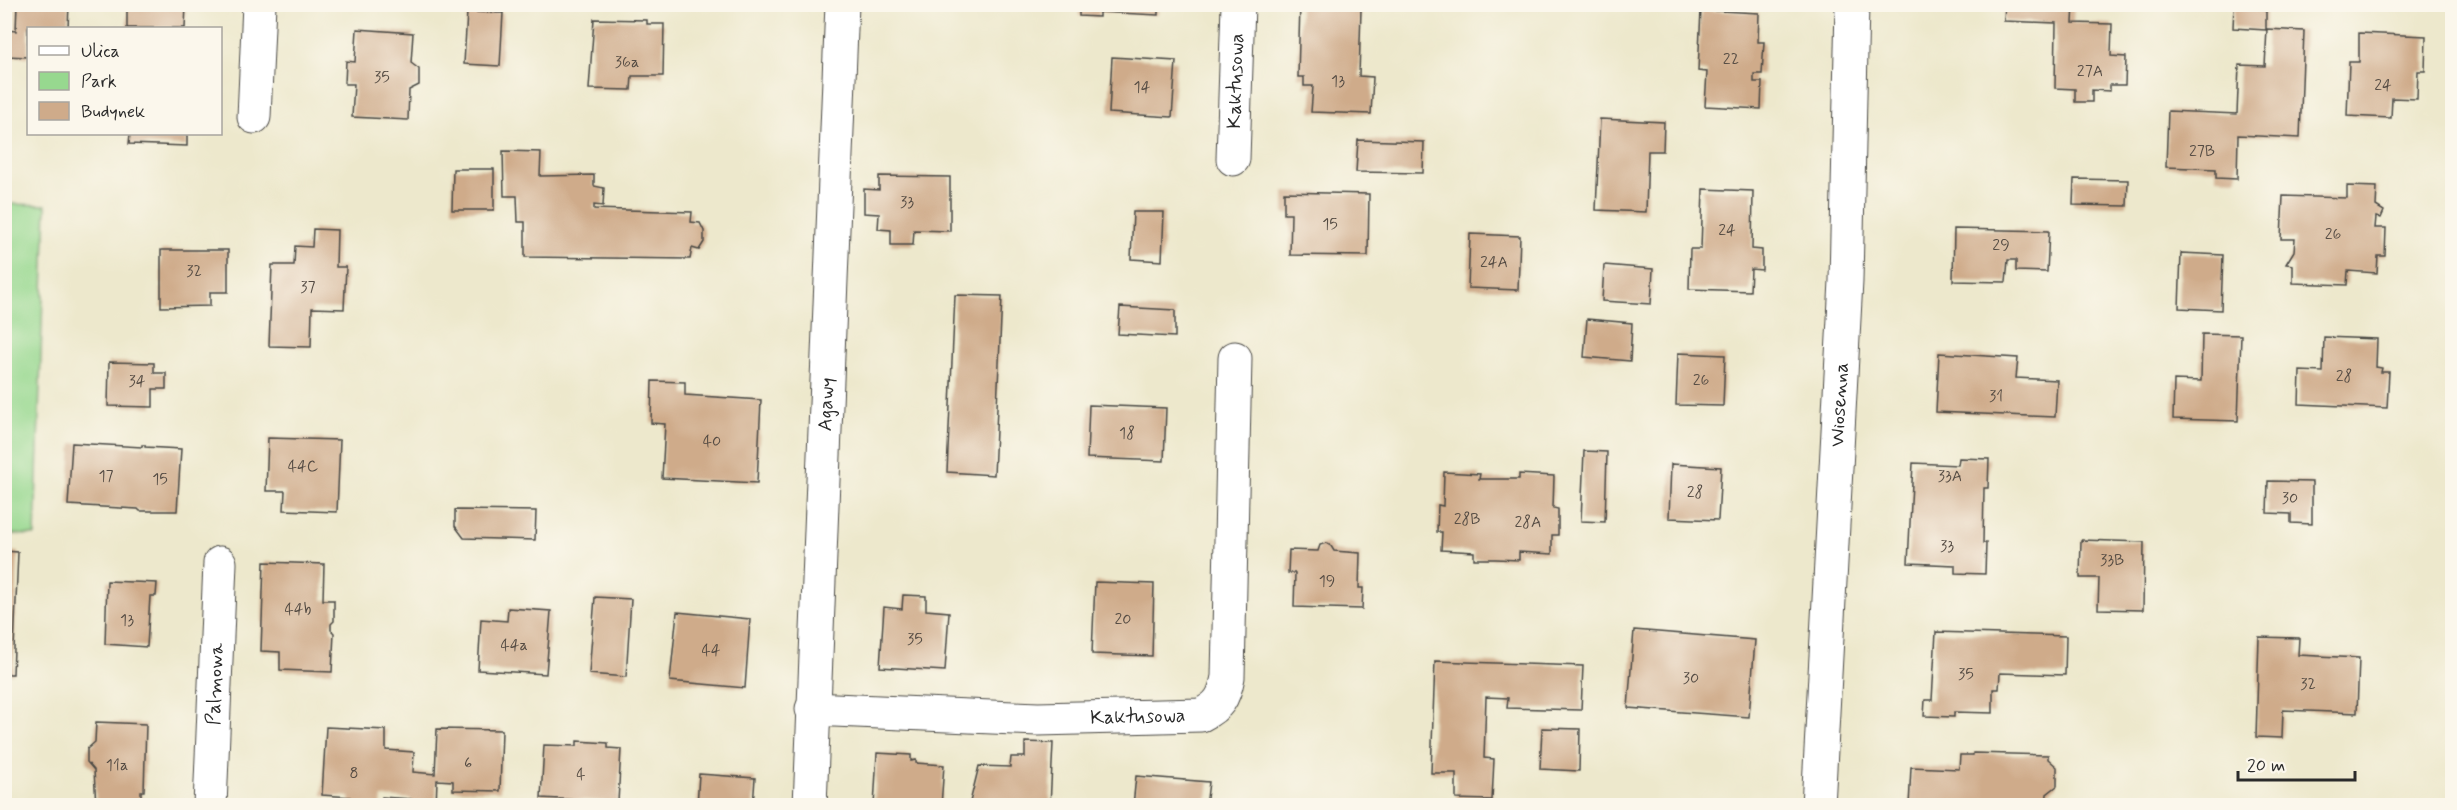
<svg xmlns="http://www.w3.org/2000/svg" width="2457" height="810" font-family="Mynerve,sans-serif">
	<rect width="100%" height="100%" fill="#fbf7ec"/>
	<filter id="ink" filterUnits="userSpaceOnUse"><feTurbulence type="fractalNoise" baseFrequency=".0167" numOctaves="2"/><feDisplacementMap in="SourceGraphic" scale="12" xChannelSelector="R" yChannelSelector="G"/><feConvolveMatrix kernelMatrix="1 2 1 2 8 2 1 2 1" color-interpolation-filters="sRGB"/></filter>
	<filter id="wash" filterUnits="userSpaceOnUse"><feTurbulence type="fractalNoise" baseFrequency=".008" numOctaves="4" result="noise"/><feDisplacementMap in="SourceGraphic" scale="24" xChannelSelector="R" yChannelSelector="G"/><feGaussianBlur stdDeviation="1.35" result="paint"/><feColorMatrix in="noise" values="0 0 0 0 0 0 0 0 0 0 0 0 0 0 0 0 0 1.4 0 .05"/><feComposite in="paint" operator="in"/></filter>
	<g filter="url(#wash)">
		<rect width="100%" height="100%" fill="#ede8cc"/>
		<path fill="#97d88f" stroke="#61825d" stroke-width="1.5" d="M5,204L46,205L35,535L5,534Z"/>
		<g id="blocks">
			<path fill="#cfab8a" d="M17,4H69L68,28H28V57L5,56L6,30L16,31Z
				M127,4H186L185,28H127Z
				M1079,4H1158V15L1099,12V17L1079,16Z
				M1300,4H1374L1373,7L1361,9L1360,42L1359,76L1373,77L1371,114L1311,112L1313,86H1304V77H1298Z
				M2005,4H2074L2073,23L2112,24L2111,56L2126,57L2125,85H2110V91L2092,90V102H2075V89L2055,88L2056,23L2004,21Z
				M2234,4H2266V30L2233,28Z
				M1701,10L1759,13L1758,42H1764L1762,74H1754V82H1762L1761,109L1705,106L1707,72L1698,71Z
				M467,12L503,13L500,66L464,64Z
				M594,19L647,20V24H664L663,76H632L631,90L589,89Z
				M357,29L413,33L411,63L419,69V85L409,90L408,120L352,117L354,84H345L346,61L355,62Z
				M2267,29L2304,31L2300,138L2238,135L2237,179L2216,178V169L2166,167L2168,111L2237,114L2239,65L2265,66Z
				M2359,33L2426,36L2425,71H2418L2417,99L2392,98L2391,118L2347,116L2349,62H2359Z
				M1112,57L1176,61L1172,117L1109,113Z
				M1600,119L1664,122L1663,151H1648L1646,212L1596,210Z
				M130,134H187V146L129,144Z
				M1358,140L1424,142L1423,173L1356,172Z
				M503,151L541,152L540,176L594,175V186L604,188L603,206L594,205V209L692,212L691,222L700,223L704,231V242L699,250L692,248L690,259L525,257V222H518L517,196H504Z
				M453,169H494V210H452Z
				M879,176L950,177V231L914,230L913,245H891V230L878,229L879,214L864,213V189L879,190Z
				M2074,179L2128,180L2127,206L2073,205Z
				M2347,186L2377,187L2376,206L2384,211L2381,218L2376,217L2375,228H2386L2385,256H2378L2377,273L2348,271L2347,285L2293,283V265L2286,264L2294,251L2295,239H2281L2283,196L2347,198Z
				M1703,189L1753,191L1752,249L1762,250V270L1751,269L1750,291L1689,289L1690,249H1701Z
				M1284,192L1369,194L1368,256L1290,255L1291,214H1284Z
				M1133,212H1164L1162,261L1131,259Z
				M313,229L337,230L336,267H346L344,309L312,308L311,347L269,346L272,265H294L295,246L312,247Z
				M1954,229L2049,231L2047,272L2016,271V260H2008L2006,282L1953,281Z
				M1470,234L1520,236L1518,290L1468,288Z
				M161,250H228V292H210V306L161,307Z
				M2181,253L2223,255L2221,310L2179,308Z
				M1604,265L1653,269L1651,304L1602,301Z
				M955,295L1002,296L994,475L947,472Z
				M1120,307L1175,310V337L1118,334Z
				M1587,319L1632,323L1630,361L1584,357Z
				M2202,334L2241,335L2238,421L2173,419L2174,380L2201,381Z
				M2324,337L2377,339L2376,367L2382,368L2381,372H2389L2387,408L2299,404L2300,371L2323,372Z
				M1678,353L1725,355L1723,406L1676,405Z
				M1939,353L2018,358L2016,378L2057,380L2055,417L1936,412Z
				M109,362L154,363V373H166V389H153V407L108,406Z
				M652,381L685,382V395L761,400L757,483L662,478L665,424L651,423Z
				M1089,405L1166,408L1164,461L1087,458Z
				M268,438L340,440L337,512L284,510L285,491H266Z
				M72,443L142,447V445H145V447L181,449L177,511H140L138,509L68,505Z
				M1584,451L1607,452L1605,522L1581,521Z
				M1959,458L1989,459L1988,488H1984L1983,543H1986L1985,574L1955,573V565L1908,563L1913,463L1958,465Z
				M1671,464L1721,467L1718,520L1669,518Z
				M1444,472L1480,474L1479,479H1519V474L1554,476L1553,508L1558,509V535H1552V554L1519,552V560L1496,559H1474V552L1441,550L1442,532H1437L1438,505L1443,506Z
				M2268,481L2312,482V524L2291,523V514L2267,513Z
				M455,510L536,511L535,540L464,538L455,526Z
				M2081,540L2144,542L2143,610L2098,609L2099,578H2080Z
				M1326,543L1331,546L1334,551L1360,553L1359,588H1363L1362,609L1294,607L1295,573H1288L1289,550L1318,551L1320,545Z
				M4,551L18,552L13,674H4Z
				M264,562L324,564L323,600H334V621L331,624V630L334,633L332,672L280,670V652L261,651Z
				M107,581L157,583L156,596H150L147,647L105,644Z
				M1095,582L1154,584L1152,656L1092,654Z
				M903,595L926,596V610L949,612L945,671L880,667L884,607L902,609Z
				M595,597L631,599L626,677L589,674Z
				M508,608L551,611L546,674L478,670L481,619L507,621Z
				M677,612L750,619L745,688L670,681Z
				M1634,630L1755,640L1749,717L1628,708Z
				M1936,632L2066,636L2065,675L2000,673L1999,689H1993V713L1954,712V717L1924,716L1925,700H1932Z
				M2259,637L2299,638L2298,655L2359,658L2357,713L2283,710L2282,738L2256,737Z
				M1435,661L1583,666L1581,710L1507,708L1508,698L1486,697L1484,758L1494,759L1492,800L1456,799V773H1431Z
				M96,722L146,724L144,791H141V806H96L94,770L87,762V749L95,742Z
				M326,727L386,730V750L414,752L413,772L435,774L437,729L502,730L500,791L453,790V781L437,780L436,806H411V799L382,797L381,806H349L350,797L322,795Z
				M1542,728L1580,729L1579,771L1540,769Z
				M577,741L608,743V748L621,749L618,802L541,798L544,745L577,746Z
				M1025,742L1053,743L1050,806H969L979,766L1010,767L1011,757H1025Z
				M877,753L911,755V761L916,760V763L944,765L941,806H874Z
				M1973,753L2048,755V759L2057,767V786L2047,794L2046,806H1909L1911,767L1959,769L1960,755H1973Z
				M699,774L755,778L753,806H697Z
				M1136,776L1209,782L1206,806H1133Z"/>
		</g>
	</g>
	<g filter="url(#ink)">
		<use href="#blocks" fill-opacity="0" stroke="#484743" stroke-width="1.5"/>
		<g fill="none" stroke-linecap="round" stroke-linejoin="round">
			<g stroke="#484743" stroke-width="35">
				<g id="street">
					<path d="M254,117L259,4"/>
					<path id="s1" d="M1233,159L1238,4"/>
					<path id="s2" d="M812,709L1038,719L1201,715C1219,706 1224,698 1228,677L1235,358"/>
					<path id="s3" d="M210,806L220,563"/>
					<path id="s4" d="M810,806L842,4"/>
					<path id="s5" d="M1818,806L1846,281L1852,4"/>
				</g>
			</g>
			<use href="#street" stroke="#fff" stroke-width="33"/>
		</g>
	</g>
	<g text-anchor="middle" dominant-baseline="central" stroke-width="6" stroke-linejoin="round" paint-order="stroke">
		<g font-size="16" fill="#544b43">
			<text x="1731" y="59">22</text>
			<text x="627" y="62">36a</text>
			<text x="2090" y="71">27A</text>
			<text x="382" y="77">35</text>
			<text x="1338" y="81">13</text>
			<text x="2383" y="85">24</text>
			<text x="1142" y="87">14</text>
			<text x="2202" y="151">27B</text>
			<text x="907" y="202">33</text>
			<text x="1330" y="224">15</text>
			<text x="1727" y="230">24</text>
			<text x="2333" y="234">26</text>
			<text x="2001" y="245">29</text>
			<text x="1494" y="262">24A</text>
			<text x="194" y="271">32</text>
			<text x="308" y="287">37</text>
			<text x="2344" y="376">28</text>
			<text x="1701" y="380">26</text>
			<text x="137" y="381">34</text>
			<text x="1996" y="396">31</text>
			<text x="1127" y="433">18</text>
			<text x="712" y="441">40</text>
			<text x="303" y="466">44C</text>
			<text x="106" y="476">17</text>
			<text x="1950" y="476">33A</text>
			<text x="160" y="479">15</text>
			<text x="1695" y="492">28</text>
			<text x="2290" y="498">30</text>
			<text x="1467" y="519">28B</text>
			<text x="1528" y="522">28A</text>
			<text x="1947" y="546">33</text>
			<text x="2112" y="560">33B</text>
			<text x="1327" y="581">19</text>
			<text x="298" y="609">44b</text>
			<text x="1123" y="619">20</text>
			<text x="127" y="620">13</text>
			<text x="915" y="639">35</text>
			<text x="514" y="645">44a</text>
			<text x="711" y="650">44</text>
			<text x="1966" y="674">35</text>
			<text x="1691" y="678">30</text>
			<text x="2308" y="684">32</text>
			<text x="468" y="763">6</text>
			<text x="117" y="765">11a</text>
			<text x="354" y="773">8</text>
			<text x="581" y="774">4</text>
		</g>
		<g font-size="20" fill="#2b2b2b" stroke="#fbf7ec">
			<text stroke="none"><textPath href="#s1" startOffset="78">Kaktusowa</textPath></text>
			<text stroke="none"><textPath href="#s4" startOffset="402">Agawy</textPath></text>
			<text stroke="none"><textPath href="#s5" startOffset="402">Wiosenna</textPath></text>
			<text stroke="none"><textPath href="#s3" startOffset="122">Palmowa</textPath></text>
			<text stroke="none"><textPath href="#s2" startOffset="326">Kaktusowa</textPath></text>
		</g>
	</g>
	<rect width="2457" height="810" fill="none" stroke="#fbf7ec" stroke-width="24"/>
	<rect x="27" y="27" width="195" height="108" fill="#fbf7ec" stroke="#a8a59f" stroke-width="1.5"/>
	<rect x="39" y="46" width="30" height="9" fill="#ffffff" stroke="#a8a59f" stroke-width="1.5"/>
	<text x="81" y="57" font-size="18" fill="#2b2b2b">Ulica</text>
	<rect x="39" y="72" width="30" height="18" fill="#97d88f" stroke="#a8a59f" stroke-width="1.5"/>
	<text x="81" y="87" font-size="18" fill="#2b2b2b">Park</text>
	<rect x="39" y="102" width="30" height="18" fill="#cfab8a" stroke="#a8a59f" stroke-width="1.5"/>
	<text x="81" y="117" font-size="18" fill="#2b2b2b">Budynek</text>
	<path d="M2238 771v9h117v-9" fill="none" stroke="#2b2b2b" stroke-width="3"/>
	<text x="2247" y="771" font-size="18" fill="#2b2b2b" stroke="#fbf7ec" stroke-width="4.5" paint-order="stroke">20 m</text>
</svg>
